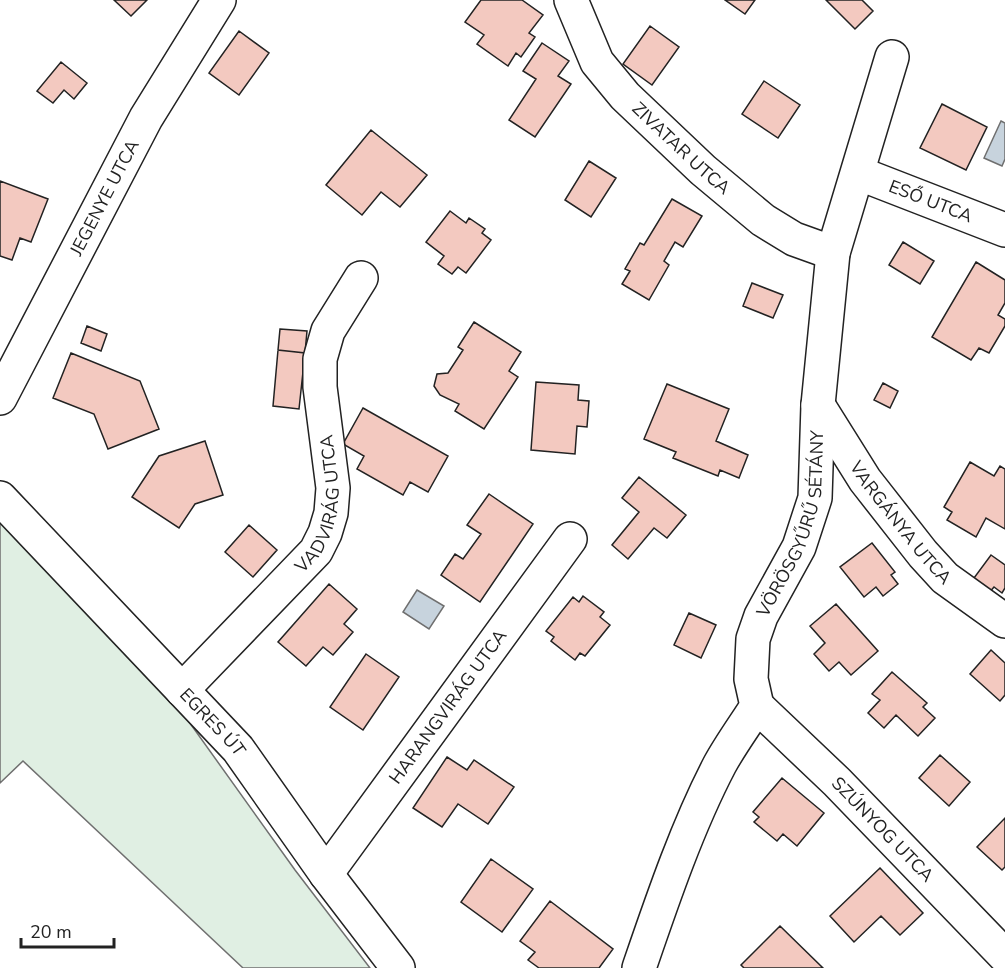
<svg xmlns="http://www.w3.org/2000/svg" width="1005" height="968" font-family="'Nunito Sans',sans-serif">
	<rect width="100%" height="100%" fill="#fff"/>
	<path fill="#e0efe3" stroke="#6f6f6f" stroke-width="1.5" d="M0,518L172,698L295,870L370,968H243L23,761L0,783Z"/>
	<path fill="#c7d3dd" stroke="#6f6f6f" stroke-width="1.5" d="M1001,121L1005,123V159L1002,166L984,158Z
		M417,590L444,606L429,629L403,612Z"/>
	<path fill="#f3c9c0" stroke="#222" stroke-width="1.5" d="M114,0H147L131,16Z
		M481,0H522L543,15L529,33L535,37L521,57L516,53L508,66L477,44L484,35L465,22Z
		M725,0H755L745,14Z
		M826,0H862L873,11L855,29Z
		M650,26L679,47L652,85L623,64Z
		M239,31L269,53L239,95L209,73Z
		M542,43L569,61L558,76L571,84L535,137L509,120L536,79L523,71Z
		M61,62L87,83L74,99L64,90L53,103L37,91Z
		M764,81L800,105L778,138L742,114Z
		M942,104L987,127L966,170L920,148Z
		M371,130L427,175L400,207L381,192L362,215L326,185Z
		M589,161L616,178L591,217L565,200Z
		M0,181L48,199L31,242L20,238L12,260L0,256Z
		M672,199L702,216L683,247L675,242L664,261L669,265L649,300L622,284L630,271L625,269L640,243L644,245Z
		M450,211L466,223L469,218L485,229L482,233L491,240L466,273L458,267L452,274L438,264L444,256L426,242Z
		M903,242L934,261L920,284L889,265Z
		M976,262L1005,280V303L998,315L1005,319V326L989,353L979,348L971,360L932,337Z
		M752,283L783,295L773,318L743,306Z
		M474,322L521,352L509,371L518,377L484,429L455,411L459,404L440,395L434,386L437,374L448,373L463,350L458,347Z
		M87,326L107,334L101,351L81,343Z
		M280,329L307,331L305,353L278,350Z
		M278,350L305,353L299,409L273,406Z
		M71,353L140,381L159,429L108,449L94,414L53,398Z
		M536,382L579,385L578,400L589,401L587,427L577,426L575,454L531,450Z
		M883,383L898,391L890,408L874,400Z
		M667,384L729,409L716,441L748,455L739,478L720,470L718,476L673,458L676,452L644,439Z
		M363,408L448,456L428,492L410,482L403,495L357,469L364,456L343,444Z
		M205,441L223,495L195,504L179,528L132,497L159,456Z
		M970,462L994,476L1000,466L1005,469V529L986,518L976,537L947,520L952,512L944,507Z
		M639,477L686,515L667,538L654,528L628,559L612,545L639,512L622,498Z
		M489,494L533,524L480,602L441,575L455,554L463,559L481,534L467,525Z
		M249,525L277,550L253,577L225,552Z
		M872,543L895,572L891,575L898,584L883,596L876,587L864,597L840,567Z
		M991,555L1005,565V588L1002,593L994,587L988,594L971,582Z
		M329,584L357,609L344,624L353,632L333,655L323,647L306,666L278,642Z
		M583,596L604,612L600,617L610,625L585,656L580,653L575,660L551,641L554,637L546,631L573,597L579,602Z
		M836,604L878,651L851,675L839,662L829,671L814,654L825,643L810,626Z
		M689,613L716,625L701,658L674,645Z
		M991,650L1005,663V695L1000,701L970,674Z
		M366,654L399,677L363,730L330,707Z
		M892,672L927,703L923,707L935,718L918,736L896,715L884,728L868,713L880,700L872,694Z
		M940,755L970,782L949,806L919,778Z
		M447,757L467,770L474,760L514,787L488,824L458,804L442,827L413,808Z
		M782,778L824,813L797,846L783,834L777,841L754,822L759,817L753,812Z
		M1005,818V867L1002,870L977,847Z
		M491,859L533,889L502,932L461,902Z
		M880,868L923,913L900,935L881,916L854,942L830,916Z
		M550,901L613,949L599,968H539L528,960L535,952L520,941Z
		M780,926L823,968H744L741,965Z"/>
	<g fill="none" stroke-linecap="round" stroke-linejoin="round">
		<g stroke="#222" stroke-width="36">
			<g id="minor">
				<path id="s1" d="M571,0L597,62L625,96L703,170L763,220L794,239L833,253"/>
				<path id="s2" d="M858,173L1005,230"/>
				<path id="s3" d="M0,398L146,118L219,0"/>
				<path id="s4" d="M818,405L865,480L923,554L945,578L1005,621"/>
				<path id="s5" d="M0,498L238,749L326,874L398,968"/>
				<path id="s6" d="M182,690L316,551L325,533L331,513L333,488L320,387V359L328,331L361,278"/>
				<path id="s7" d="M757,706L837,782L1005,956"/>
				<path id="s8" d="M326,874L570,539"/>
				<path id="s9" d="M639,968C662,901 687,827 720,764C731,744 745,725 757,706L751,679L753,639L761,616L799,547L815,498L818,405L833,253L892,57"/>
			</g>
		</g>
		<use href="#minor" stroke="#fff" stroke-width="33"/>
	</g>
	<g text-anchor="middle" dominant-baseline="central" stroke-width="4.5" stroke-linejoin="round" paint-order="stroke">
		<g font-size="18" fill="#222" stroke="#fff">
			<text stroke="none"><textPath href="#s1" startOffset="188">ZIVATAR UTCA</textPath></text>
			<text stroke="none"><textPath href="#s3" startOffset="226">JEGENYE UTCA</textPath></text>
			<text stroke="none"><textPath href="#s2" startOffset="78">ESŐ UTCA</textPath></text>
			<text stroke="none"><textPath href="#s6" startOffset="240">VADVIRÁG UTCA</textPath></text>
			<text stroke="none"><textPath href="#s4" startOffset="144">VARGÁNYA UTCA</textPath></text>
			<text stroke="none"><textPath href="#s9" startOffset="480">VÖRÖSGYŰRŰ SÉTÁNY</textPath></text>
			<text stroke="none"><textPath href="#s8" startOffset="207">HARANGVIRÁG UTCA</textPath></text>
			<text stroke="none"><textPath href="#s5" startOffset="309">EGRES ÚT</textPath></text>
			<text stroke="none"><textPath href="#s7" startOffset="176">SZÚNYOG UTCA</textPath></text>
		</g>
	</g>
	<path d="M21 938v9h93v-9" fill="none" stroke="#222222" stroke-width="3"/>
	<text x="30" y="938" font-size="18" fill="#222222" stroke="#ffffff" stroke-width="4.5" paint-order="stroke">20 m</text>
</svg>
